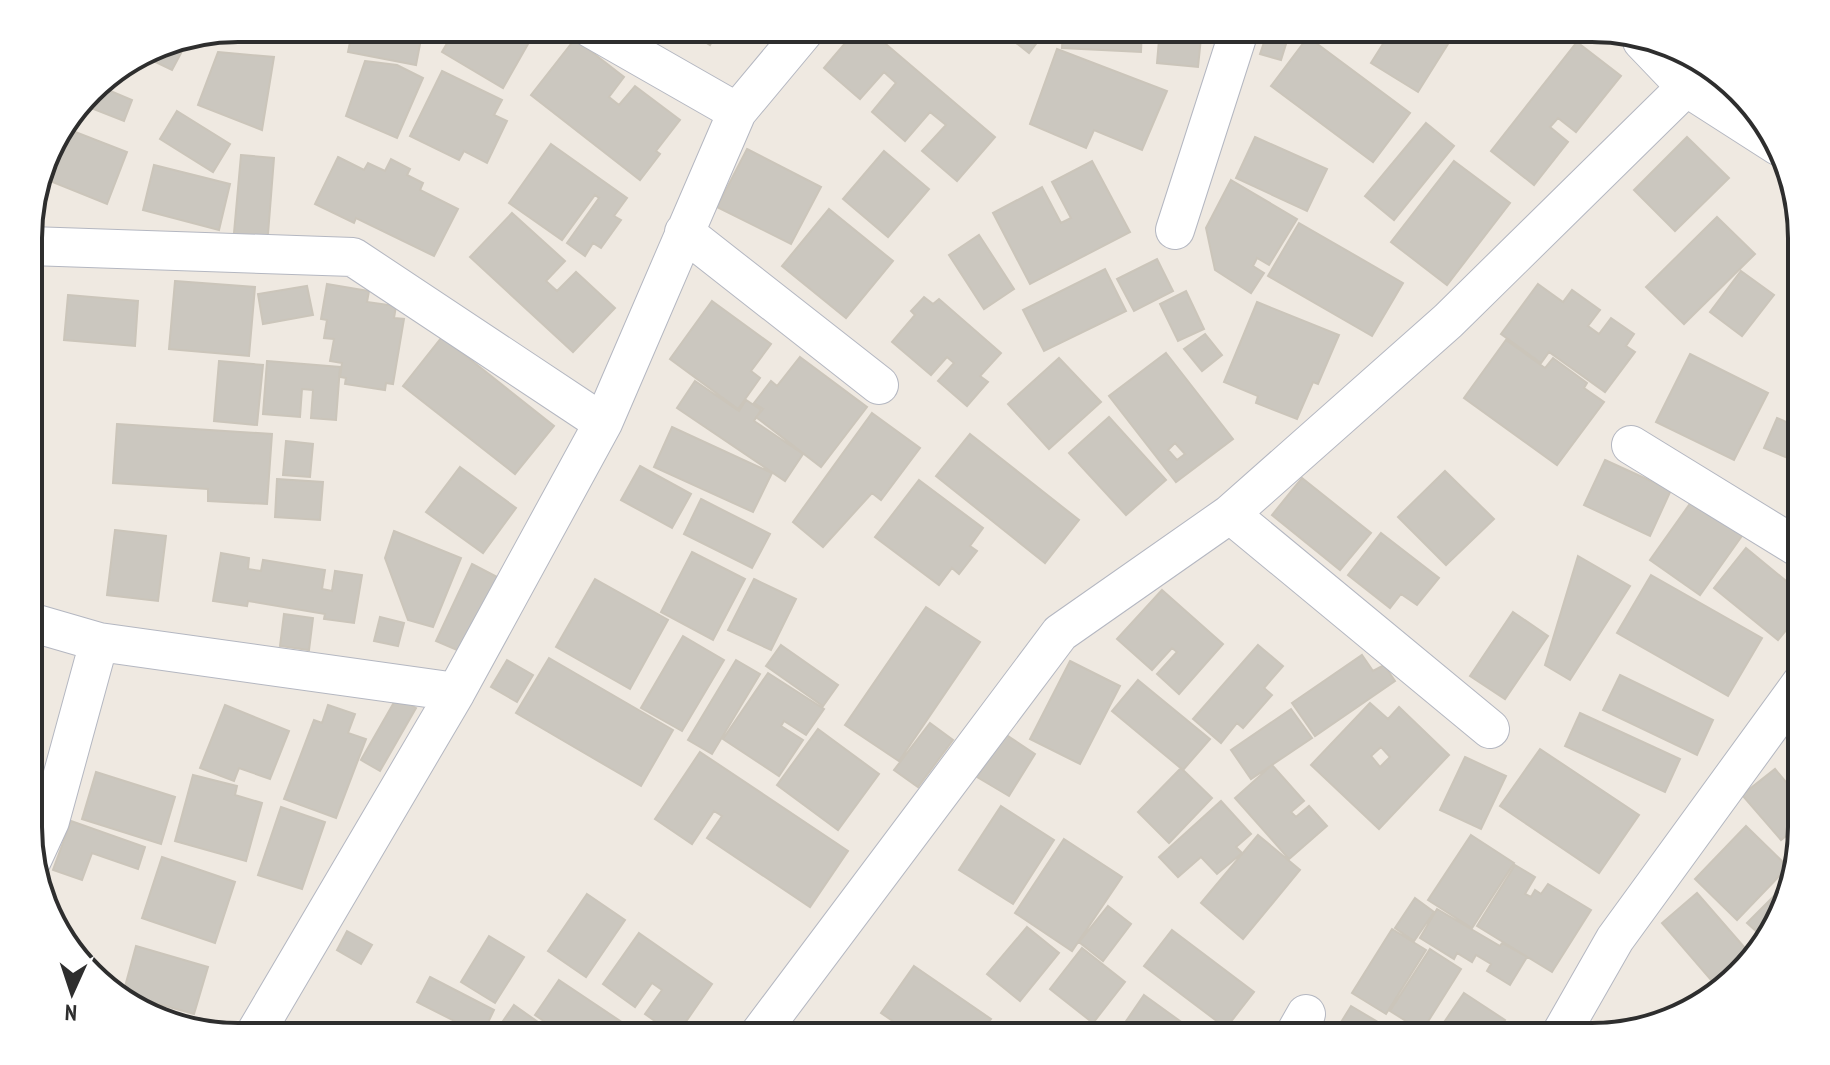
<svg xmlns="http://www.w3.org/2000/svg" width="1830" height="1065" font-family="'PT Sans Narrow',sans-serif">
	<rect width="100%" height="100%" fill="#efe9e1"/>
	<path fill="#cbc7bf" stroke="#cbc5ba" stroke-width="2" fill-rule="evenodd" d="M353,28H368L421,39L416,65L348,52Z
		M456,28H534L536,30L503,88L442,52Z
		M683,28H738L731,39L718,31L710,45Z
		M858,28H867L995,137L957,181L922,151L946,125L930,112L905,141L872,112L896,83L884,72L860,99L824,68Z
		M997,28H1048L1029,53Z
		M1063,28H1142L1141,52L1062,48Z
		M1160,28H1202L1198,67L1157,63Z
		M1269,28H1291L1281,60L1260,54Z
		M1393,28H1458L1418,92L1371,63Z
		M1308,37L1410,113L1373,162L1271,86Z
		M189,38L172,70L141,55L158,44Z
		M575,39L624,77L609,97L619,105L635,86L680,120L656,151L660,154L640,180L531,95Z
		M1577,42L1621,76L1576,132L1558,118L1550,127L1568,142L1534,185L1491,151Z
		M1057,49L1167,91L1142,150L1094,130L1086,148L1030,124Z
		M218,52L274,57L262,130L198,105Z
		M365,61L397,65L423,78L397,138L346,116Z
		M442,71L502,100L494,115L507,121L487,163L464,151L459,160L410,136Z
		M96,85L132,100L124,121L81,104Z
		M177,111L230,144L213,172L160,139Z
		M1426,123L1454,146L1394,220L1365,196Z
		M65,128L127,152L107,204L45,179Z
		M1255,137L1327,169L1307,211L1236,178Z
		M1687,137L1729,178L1675,231L1634,190Z
		M551,144L627,198L614,216L621,220L601,248L593,243L585,256L567,243L599,198L595,195L562,240L509,203Z
		M747,149L821,187L791,244L717,207Z
		M884,151L929,189L888,237L843,199Z
		M241,155L274,158L267,247L233,244Z
		M338,157L364,170L368,163L385,171L391,159L410,169L407,175L423,183L420,190L458,209L434,256L356,218L354,223L315,204Z
		M1092,161L1130,232L1030,284L993,213L1042,187L1061,223L1071,218L1052,182Z
		M1454,161L1510,203L1447,285L1391,242Z
		M154,165L230,184L219,230L143,210Z
		M1231,180L1297,219L1269,265L1257,258L1253,266L1264,273L1251,293L1215,270L1206,228Z
		M829,209L893,261L846,318L782,266Z
		M512,213L565,261L546,281L557,291L576,272L615,308L573,352L470,257Z
		M1717,217L1755,254L1684,324L1646,287Z
		M1299,223L1403,283L1372,336L1268,276Z
		M979,235L1014,289L984,309L949,255Z
		M1157,259L1173,291L1134,311L1117,279Z
		M1105,269L1126,311L1044,351L1023,310Z
		M1741,271L1774,295L1742,336L1710,312Z
		M175,281L255,287L249,356L169,349Z
		M327,284L369,291L367,302L396,306L394,318L404,319L393,384L386,383L385,390L345,384L346,378L340,377L342,363L330,361L334,339L324,338L327,320L321,319Z
		M1538,284L1563,302L1572,290L1600,310L1588,326L1599,334L1611,318L1634,334L1626,346L1635,352L1605,392L1549,352L1541,363L1501,334Z
		M307,286L313,315L263,324L258,294Z
		M1186,291L1204,329L1178,341L1160,304Z
		M68,295L138,301L135,346L64,340Z
		M924,297L933,304L939,299L1001,353L980,376L988,382L967,406L938,381L954,363L947,357L931,375L892,342L915,315L911,311Z
		M712,301L771,344L751,371L760,378L738,409L670,359Z
		M1257,302L1339,335L1318,384L1313,382L1297,419L1256,403L1258,396L1224,382Z
		M1205,334L1222,355L1202,371L1184,349Z
		M442,337L554,426L515,474L403,386Z
		M1506,340L1545,368L1553,358L1587,383L1584,388L1604,402L1557,465L1464,398Z
		M1166,353L1233,439L1176,482L1109,396ZM1175,443L1185,454L1177,460L1168,450Z
		M1690,354L1768,393L1734,460L1656,422Z
		M800,357L867,407L821,467L756,417L763,409L754,403L771,381L777,386Z
		M1059,358L1101,402L1049,449L1008,404Z
		M219,361L263,365L257,425L214,421Z
		M267,361L340,367L336,420L311,418L313,390L302,389L300,417L263,414Z
		M695,381L739,411L746,400L761,410L754,421L803,454L785,481L677,408Z
		M872,413L920,448L881,500L872,493L823,547L793,522Z
		M1109,417L1166,480L1126,515L1069,453Z
		M1777,418L1802,429V464L1764,448Z
		M117,424L272,434L267,504L208,501V489L113,483Z
		M672,427L772,473L753,512L654,467Z
		M970,434L1079,520L1045,563L936,476Z
		M286,441L313,444L310,477L283,475Z
		M1605,460L1671,490L1650,536L1584,505Z
		M640,466L691,494L672,528L621,500Z
		M460,467L516,508L483,553L426,512Z
		M1445,471L1494,519L1446,565L1398,517Z
		M1302,478L1371,533L1340,570L1272,515Z
		M277,479L323,482L320,520L275,517Z
		M919,480L983,528L970,546L977,551L959,574L952,568L939,585L875,537Z
		M1694,498L1744,533L1700,595L1650,560Z
		M701,499L770,534L752,568L684,534Z
		M115,530L166,536L158,601L107,595Z
		M394,531L461,558L433,627L408,620L385,558Z
		M1381,533L1439,578L1417,605L1401,594L1390,608L1348,575Z
		M1746,548L1802,594V611L1778,640L1714,588Z
		M692,552L745,579L713,640L661,612Z
		M221,553L249,558L248,569L261,571L263,560L325,570L322,589L332,591L335,571L362,575L354,623L324,619L325,614L248,601L247,606L213,601Z
		M1578,556L1630,586L1570,680L1545,665Z
		M472,564L499,578L464,653L436,641Z
		M1651,575L1762,638L1728,696L1617,633Z
		M595,579L668,620L630,689L556,647Z
		M754,579L796,599L771,650L728,630Z
		M1162,590L1223,644L1179,694L1157,674L1177,652L1172,648L1152,670L1117,639Z
		M926,607L980,642L899,761L845,725Z
		M1513,612L1548,636L1505,699L1470,676Z
		M284,614L313,618L309,650L280,646Z
		M380,617L404,623L398,646L374,641Z
		M683,636L724,660L682,731L641,708Z
		M781,645L838,685L823,706L766,666Z
		M1258,645L1283,666L1264,688L1272,695L1243,728L1237,723L1221,743L1193,719Z
		M1362,655L1373,671L1384,665L1395,681L1315,736L1292,703Z
		M549,658L673,730L641,786L516,713Z
		M507,660L533,675L517,702L491,687Z
		M736,660L760,674L712,754L688,740Z
		M1070,661L1120,686L1080,764L1030,739Z
		M768,673L824,709L806,735L784,721L781,726L803,740L779,776L723,739Z
		M1620,675L1713,720L1697,755L1603,710Z
		M1138,680L1210,739L1183,770L1112,711Z
		M397,697L416,708L380,771L361,760Z
		M1370,703L1388,719L1399,707L1449,755L1379,829L1311,765ZM1381,747L1390,757L1380,767L1371,756Z
		M225,705L289,731L270,779L239,768L234,781L200,768Z
		M328,705L355,714L348,733L366,739L336,818L284,799L314,720L322,723Z
		M1291,709L1312,738L1251,779L1231,750Z
		M1580,713L1680,759L1665,792L1565,746Z
		M930,723L953,740L918,787L894,770Z
		M818,729L879,774L838,830L777,785Z
		M1005,734L1035,754L1009,796L977,777Z
		M1540,749L1639,815L1599,873L1500,806Z
		M700,752L848,851L810,907L707,838L722,816L714,811L692,844L655,819Z
		M1465,757L1506,776L1481,829L1440,810Z
		M1272,765L1304,801L1291,812L1296,817L1309,806L1327,826L1289,859L1235,798Z
		M1181,768L1212,798L1169,843L1138,812Z
		M1775,769L1802,801V823L1781,840L1742,795Z
		M96,772L175,797L161,844L82,819Z
		M193,775L237,786L235,795L262,803L246,861L175,841Z
		M1221,801L1251,834L1236,847L1242,853L1217,874L1201,857L1178,877L1159,857Z
		M1001,806L1054,840L1013,904L959,870Z
		M281,807L325,822L302,889L258,875Z
		M71,821L145,847L138,869L92,853L82,880L53,870Z
		M1746,826L1788,867L1737,920L1695,879Z
		M1258,835L1300,870L1243,939L1201,903Z
		M1471,835L1514,863L1472,928L1428,900Z
		M1064,839L1122,877L1072,951L1015,913Z
		M162,857L235,882L215,943L142,918Z
		M1515,865L1535,877L1525,894L1531,897L1535,890L1541,894L1548,884L1591,910L1552,972L1477,926Z
		M1790,880L1774,932L1766,940L1747,923Z
		M1697,893L1751,955L1718,988L1662,923Z
		M587,894L625,920L586,977L548,951Z
		M1415,898L1434,912L1414,941L1395,928Z
		M1108,906L1131,924L1103,961L1079,942Z
		M1437,909L1500,946L1502,943L1527,957L1510,985L1487,971L1491,964L1476,955L1472,962L1457,953L1454,959L1420,938Z
		M1027,927L1059,953L1020,1001L987,974Z
		M1392,929L1426,950L1386,1014L1352,993Z
		M1172,930L1254,992L1226,1028L1144,966Z
		M347,931L372,945L361,964L337,950Z
		M639,933L712,984L676,1036L645,1014L662,990L652,983L635,1007L603,984Z
		M489,936L524,957L495,1003L461,982Z
		M136,946L208,967L194,1014L123,994Z
		M1082,948L1125,982L1093,1023L1050,989Z
		M1430,949L1461,969L1422,1031L1390,1011Z
		M914,966L991,1019L978,1037H916L881,1013Z
		M430,977L494,1010L482,1035L417,1002Z
		M559,980L644,1037H567L535,1015Z
		M1464,993L1505,1020L1494,1037H1434Z
		M1144,995L1202,1037H1129L1120,1030Z
		M128,1004L188,1019L187,1023L133,1009Z
		M514,1005L559,1037H492Z
		M1351,1006L1403,1037H1332Z"/>
	<g fill="none" stroke-linecap="round" stroke-linejoin="round">
		<g stroke="#b4b7c1" stroke-width="40">
			<path id="street" d="M590,28L737,112
				M1642,41L1686,87L1778,146
				M1175,230L1240,28
				M684,232L879,385
				M30,246L353,257L603,423
				M1631,445L1802,550
				M1230,514L1490,729
				M30,622L99,642L456,692
				M32,860L50,821L99,642
				M253,1037L456,692L603,423L737,112L807,28
				M757,1037L1060,633L1230,514L1448,321L1686,87
				M1293,1037L1306,1014
				M1559,1037L1615,939L1802,682"/>
		</g>
		<use href="#street" stroke="#fff" stroke-width="38"/>
	</g>
	<path d="M0 0H1830V1065H0ZM238 42H1592A196 196 0 0 1 1788 238V827A196 196 0 0 1 1592 1023H238A196 196 0 0 1 42 827V238A196 196 0 0 1 238 42Z" fill="#fff" fill-rule="evenodd"/>
	<path fill="none" stroke="#2e2e2e" stroke-width="4" d="M238 42H1592A196 196 0 0 1 1788 238V827A196 196 0 0 1 1592 1023H238A196 196 0 0 1 42 827V238A196 196 0 0 1 238 42Z"/>
	<g transform="translate(72 993) rotate(183)" stroke="#ffffff" stroke-width="6" paint-order="stroke">
	<path d="M0-6L14 30L0 20L-14 30Z" fill="#2e2e2e"/>
	<text y="-12" font-size="22" font-weight="bold" text-anchor="middle" fill="#2e2e2e">N</text>
	</g>
</svg>
